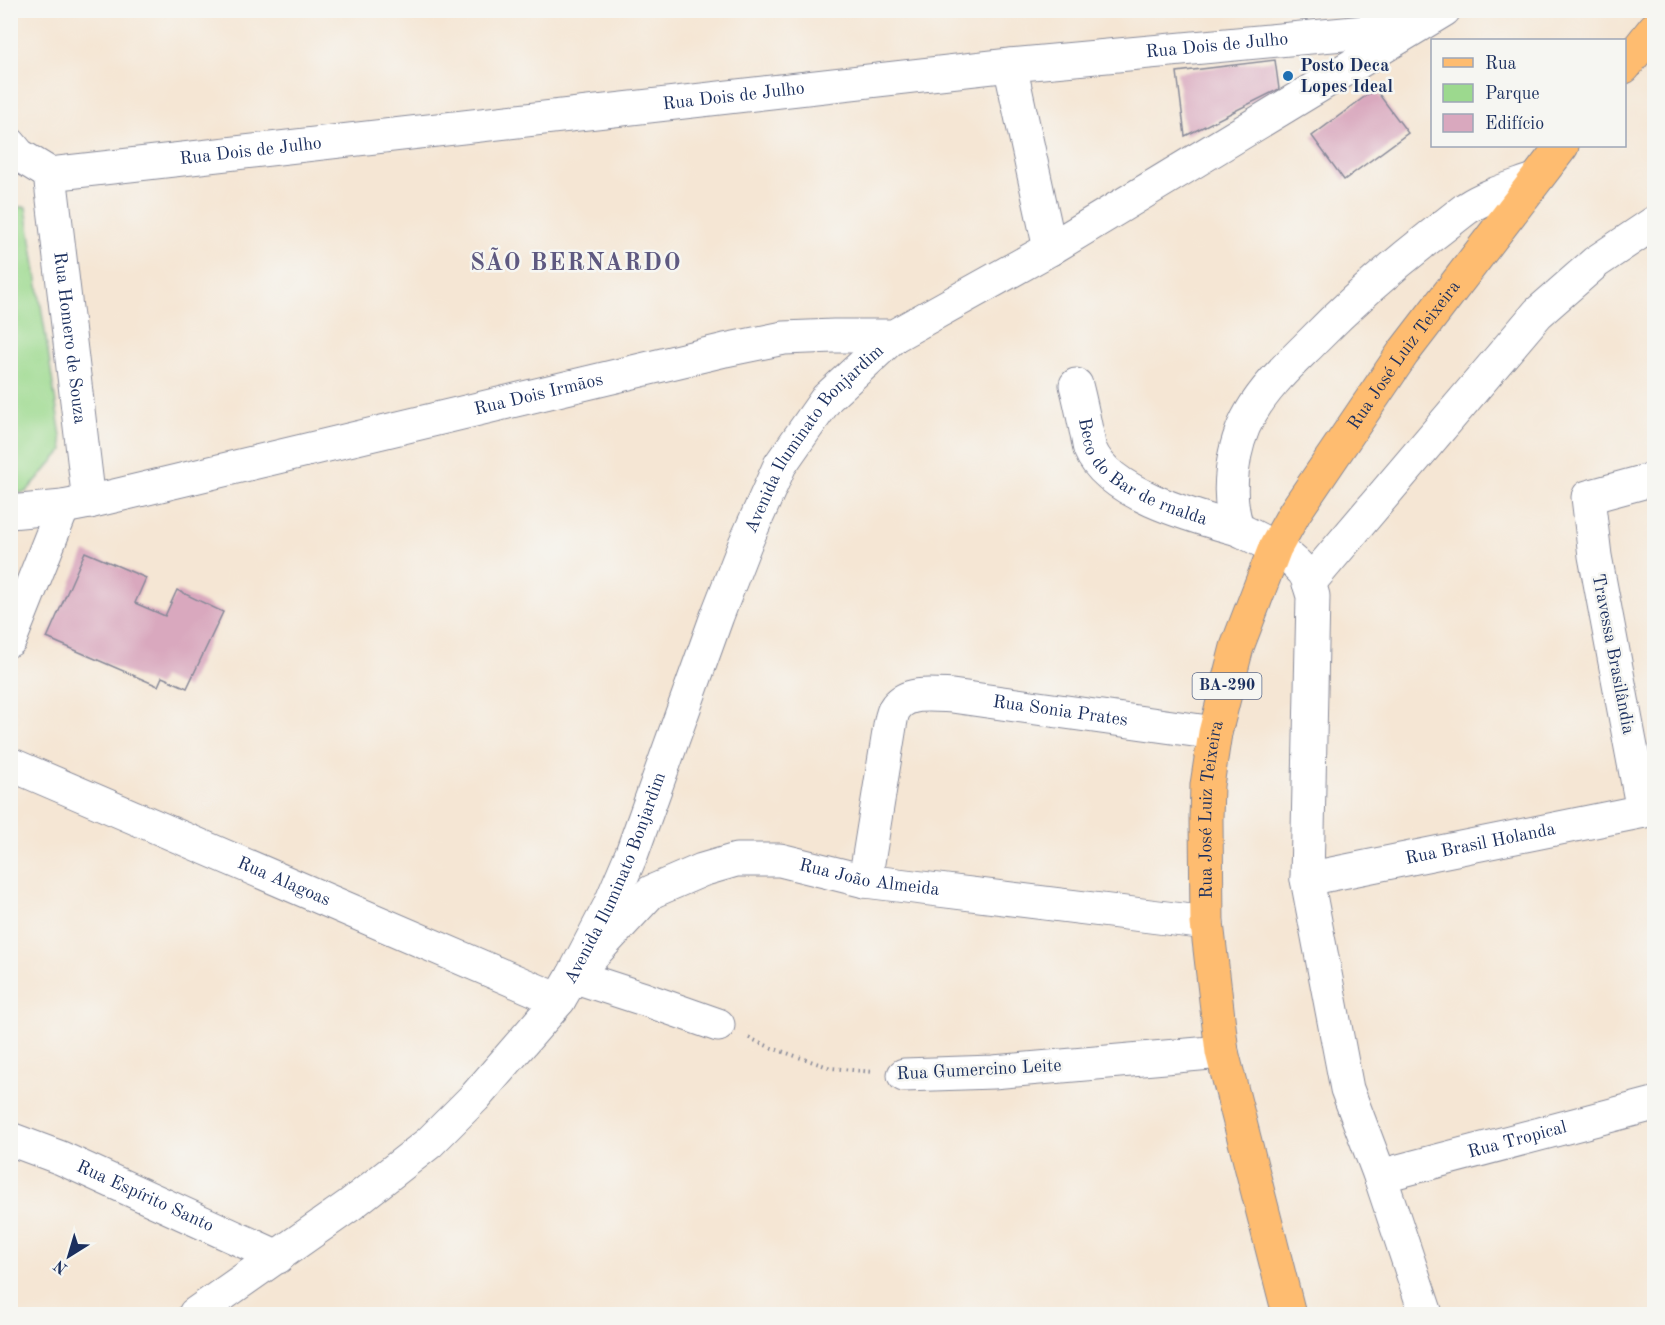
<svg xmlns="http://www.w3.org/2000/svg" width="1665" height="1325" font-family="'Old Standard TT',serif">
	<rect width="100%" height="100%" fill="#f6f6f2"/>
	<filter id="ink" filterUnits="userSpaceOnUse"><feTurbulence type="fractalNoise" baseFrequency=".0167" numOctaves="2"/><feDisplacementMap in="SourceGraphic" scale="12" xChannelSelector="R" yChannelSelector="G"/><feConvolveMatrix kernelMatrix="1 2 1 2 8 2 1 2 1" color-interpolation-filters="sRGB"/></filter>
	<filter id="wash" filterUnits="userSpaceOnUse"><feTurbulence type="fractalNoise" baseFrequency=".008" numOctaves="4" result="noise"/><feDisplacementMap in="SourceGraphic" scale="24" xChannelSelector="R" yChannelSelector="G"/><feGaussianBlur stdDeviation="1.35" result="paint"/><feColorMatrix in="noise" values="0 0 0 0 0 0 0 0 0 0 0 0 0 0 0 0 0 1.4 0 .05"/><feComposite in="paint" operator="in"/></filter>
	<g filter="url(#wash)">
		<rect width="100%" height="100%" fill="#f5e6d4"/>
		<path fill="#9cd98e" stroke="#5c8476" stroke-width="1.5" d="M11,207H26L63,450L26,492L11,494Z"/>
		<g id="blocks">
			<path fill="#d9a8be" d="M1275,60L1279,89L1185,136L1177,72Z
				M1375,89L1408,133L1344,180L1312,136Z
				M85,552L146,578L135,603L165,616L177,590L223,612L187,688L162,677L158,686L47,638Z"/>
		</g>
	</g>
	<g filter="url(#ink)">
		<use href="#blocks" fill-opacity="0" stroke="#888a99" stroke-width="1.5"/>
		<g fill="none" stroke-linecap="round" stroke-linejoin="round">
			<g stroke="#888a99" stroke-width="35">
				<g id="minor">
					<path d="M1010,65L1050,249"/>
					<path d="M10,144L19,155L50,174"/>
					<path id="s1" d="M50,174L1010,65L1408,28"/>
					<path id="s2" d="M50,174L89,502"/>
					<path id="s3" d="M1076,385C1080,400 1083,415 1086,430C1088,436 1088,443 1090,449C1108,494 1195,517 1238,529"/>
					<path id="s4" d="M10,512L63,507L89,502L725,350L784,338L834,336H894L1050,249L1444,10"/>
					<path d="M1309,583L1538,313L1596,262L1654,223"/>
					<path d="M10,640L63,507"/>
					<path id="s5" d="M10,764L559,1000"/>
					<path d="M1643,811L1595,556L1588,497L1654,479"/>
					<path id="s6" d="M1307,879L1654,809"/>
					<path id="s7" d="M865,881L890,726C891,720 892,712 896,707C908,691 934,695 952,696L1215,733"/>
					<path id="s8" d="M718,1025L644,999L573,976L651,892L702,870L736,860H780L865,881L1207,923"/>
					<path d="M904,1075L993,1072L1222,1052"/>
					<path id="s9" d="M10,1139L61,1158L278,1257"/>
					<path id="s10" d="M1380,1176L1654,1104"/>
					<path id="s11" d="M195,1314L350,1205L429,1143L475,1097L559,1000L573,976L609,907L632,853L717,616L745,544L780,465L827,398L894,336"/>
					<path d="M1426,1314L1380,1176L1347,1089L1307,879L1313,596C1310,587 1308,576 1302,570C1285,551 1260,540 1238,529C1225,496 1232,445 1250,414C1266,386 1289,365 1312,342C1349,304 1389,269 1431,236C1443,227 1455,217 1467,208C1487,195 1512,188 1534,180"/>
				</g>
			</g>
			<g stroke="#888a99" stroke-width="35">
				<g id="major">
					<path d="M1624,67L1654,29"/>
					<path id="s12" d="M1289,1314L1222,1052L1207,923L1206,819L1207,785L1215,733L1237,647L1275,548L1295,512L1403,353L1562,146"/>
				</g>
			</g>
			<path stroke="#888a99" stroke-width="4" stroke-dasharray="1.5 4.5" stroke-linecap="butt" d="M749,1038L772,1048L831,1068L874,1072"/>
			<use href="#minor" stroke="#fff" stroke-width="33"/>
			<use href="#major" stroke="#febc70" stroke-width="33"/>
		</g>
	</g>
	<circle fill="#1f6fb2" stroke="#f6f6f2" stroke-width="2" cx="1288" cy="76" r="6"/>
	<g text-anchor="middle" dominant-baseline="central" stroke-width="5" stroke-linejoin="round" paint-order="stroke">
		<rect fill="#f6f6f2" stroke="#5d6b8a" stroke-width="1.5" x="1192.5" y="673" width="69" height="26" rx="4.5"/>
		<g font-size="16" font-weight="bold" fill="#1b2f5e">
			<text x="1227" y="686">BA-290</text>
		</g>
		<g font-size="18" fill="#1b2f5e" stroke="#f6f6f2">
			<text stroke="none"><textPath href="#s1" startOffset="1174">Rua Dois de Julho</textPath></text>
			<text stroke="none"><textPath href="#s1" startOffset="688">Rua Dois de Julho</textPath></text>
			<text stroke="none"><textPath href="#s1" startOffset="202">Rua Dois de Julho</textPath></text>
			<text stroke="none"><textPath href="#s2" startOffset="165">Rua Homero de Souza</textPath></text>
			<text stroke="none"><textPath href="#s12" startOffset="1018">Rua José Luiz Teixeira</textPath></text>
			<text stroke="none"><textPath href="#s4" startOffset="542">Rua Dois Irmãos</textPath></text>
			<text stroke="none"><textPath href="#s11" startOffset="1104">Avenida Iluminato Bonjardim</textPath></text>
			<text stroke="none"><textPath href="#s3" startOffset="120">Beco do Bar de rnalda</textPath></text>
			<text transform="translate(1613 654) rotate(79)">Travessa Brasilândia</text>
			<text stroke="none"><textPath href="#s7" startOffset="346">Rua Sonia Prates</textPath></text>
			<text stroke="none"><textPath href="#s12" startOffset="514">Rua José Luiz Teixeira</textPath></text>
			<text stroke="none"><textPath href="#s6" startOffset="177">Rua Brasil Holanda</textPath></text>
			<text stroke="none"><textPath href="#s11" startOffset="618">Avenida Iluminato Bonjardim</textPath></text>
			<text stroke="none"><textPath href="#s8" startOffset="494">Rua João Almeida</textPath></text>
			<text stroke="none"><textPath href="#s5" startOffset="298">Rua Alagoas</textPath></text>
			<text transform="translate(979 1070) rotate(-3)">Rua Gumercino Leite</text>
			<text stroke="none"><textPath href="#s10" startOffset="142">Rua Tropical</textPath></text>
			<text stroke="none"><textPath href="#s9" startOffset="147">Rua Espírito Santo</textPath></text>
		</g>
		<g font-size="18" font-weight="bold" fill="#1b2f5e" stroke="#f6f6f2" text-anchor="start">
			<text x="1300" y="66">Posto Deca<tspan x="1300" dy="21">Lopes Ideal</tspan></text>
		</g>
		<g font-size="24" font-weight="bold" letter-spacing="1.5" fill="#5e5980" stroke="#f6f6f2">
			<text x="576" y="264">SÃO BERNARDO</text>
		</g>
	</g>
	<rect width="1665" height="1325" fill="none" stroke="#f6f6f2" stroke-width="36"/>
	<rect x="1431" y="39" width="195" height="108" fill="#f6f6f2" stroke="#9ea6b7" stroke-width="1.5"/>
	<rect x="1443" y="58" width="30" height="9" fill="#febc70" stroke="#9ea6b7" stroke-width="1.5"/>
	<text x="1485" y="69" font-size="18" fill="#1b2f5e">Rua</text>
	<rect x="1443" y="84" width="30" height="18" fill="#9cd98e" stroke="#9ea6b7" stroke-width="1.5"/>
	<text x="1485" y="99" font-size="18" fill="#1b2f5e">Parque</text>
	<rect x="1443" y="114" width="30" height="18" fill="#d9a8be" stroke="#9ea6b7" stroke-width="1.5"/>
	<text x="1485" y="129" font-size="18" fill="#1b2f5e">Edifício</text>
	<g transform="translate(69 1256) rotate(217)" stroke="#f6f6f2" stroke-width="4.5" paint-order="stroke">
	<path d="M0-4.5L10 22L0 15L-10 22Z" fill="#1b2f5e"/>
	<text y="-9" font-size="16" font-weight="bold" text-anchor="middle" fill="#1b2f5e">N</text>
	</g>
</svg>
